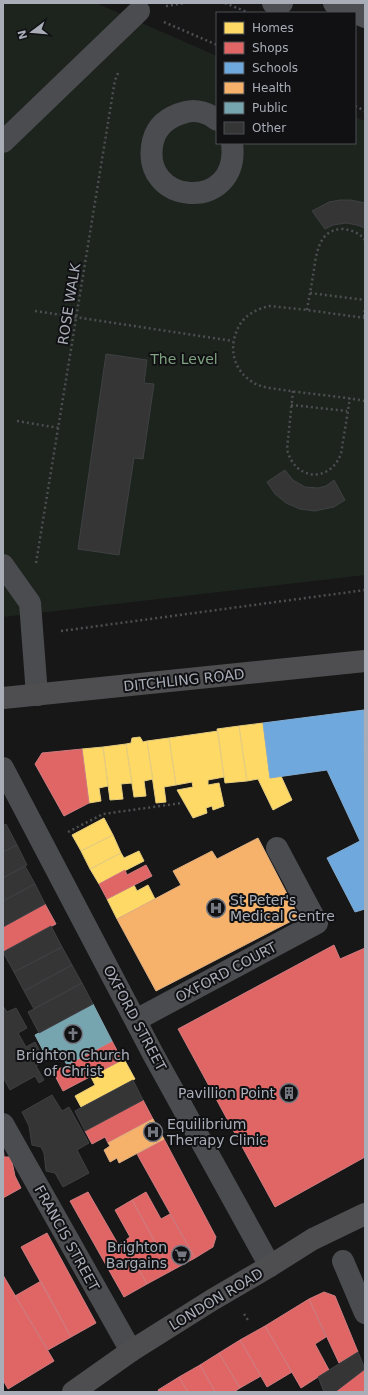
<svg xmlns="http://www.w3.org/2000/svg" width="368" height="1395" font-family="'DejaVu Sans',sans-serif">
	<rect width="100%" height="100%" fill="#171717"/>
	<path fill="#1d241e" d="M3,3H96L217,56V143H355V117L365,121V575L3,617Z"/>
	<path fill="#ffd966" stroke="#e5cc7f" d="M263,723L270,778L281,776L292,800L273,810L258,779L247,781L239,726Z
		M239,726L247,781L225,783L217,729Z
		M218,731L224,777L208,780V785L219,783L224,806L213,810L212,806L206,808L207,813L193,818L177,790L193,787L192,782L176,785L169,738Z
		M140,737L143,742L147,741L153,779L144,781L146,796L134,797L126,744L131,743L132,738Z
		M169,738L176,785L164,787L166,802L156,803L147,741Z
		M126,744L132,783L121,784L123,799L110,800L103,747Z
		M103,747L108,786L99,788L101,801L89,803L82,749Z
		M104,818L113,835L81,851L72,835Z
		M113,835L121,853L90,869L81,851Z
		M139,851L144,861L99,884L90,869L121,853L124,858Z
		M134,885L137,891L148,885L155,899L117,919L107,899Z
		M124,1059L135,1079L81,1107L75,1096L95,1085L91,1077Z"/>
	<path fill="#e06666" stroke="#cf7b7f" d="M82,749L89,803L64,816L35,764L42,753Z
		M146,865L152,876L107,899L99,884L125,870L127,875Z
		M45,904L56,924L3,952V927Z
		M334,945L340,959L365,948V1157L275,1207L178,1029Z
		M112,1041L122,1060L63,1091L53,1072Z
		M143,1100L153,1119L108,1143L105,1137L92,1144L85,1131Z
		M164,1139L216,1237L213,1247L195,1258L137,1154Z
		M3,1145L4,1157H11L15,1176L21,1188L3,1198Z
		M88,1192L118,1244L123,1242L147,1284L124,1297L70,1201Z
		M146,1192L161,1219L170,1214L195,1258L171,1271L132,1200Z
		M132,1200L171,1271L147,1284L123,1242L130,1237L115,1210Z
		M47,1233L96,1323L71,1337L21,1247Z
		M3,1275L54,1361L8,1389L3,1380Z
		M41,1281L71,1337L48,1350L15,1296Z
		M324,1292L335,1296L358,1352L339,1363L309,1299Z
		M309,1299L326,1337L315,1344L329,1370L301,1388L265,1326Z
		M265,1326L292,1372L267,1387L240,1340Z
		M240,1340L261,1376L240,1388L219,1353Z
		M219,1353L240,1388L234,1392H215L200,1365Z
		M200,1365L215,1392H188L179,1377Z
		M365,1369V1392H335Z
		M179,1377L188,1392H159L158,1390Z"/>
	<path fill="#6fa8dc" stroke="#80aad1" d="M364,710L365,909L355,912L327,858L360,841L327,770L270,778L263,723Z"/>
	<path fill="#f6b26b" stroke="#dfb082" d="M258,838L299,917L156,991L117,919L181,885L173,871L212,851L217,859Z
		M153,1119L164,1139L119,1163L117,1158L110,1162L104,1150L110,1146L108,1143Z"/>
	<path fill="#76a5af" stroke="#85a7b2" d="M93,1004L112,1041L67,1065L57,1047L45,1054L35,1035Z"/>
	<path fill="#353536" stroke="#3f4043" d="M340,200H351L365,203V228L357,225L346,223L333,225L325,229L312,211L329,202Z
		M106,354L147,360L144,383L154,384L143,459L134,458L119,555L78,549Z
		M285,470L293,480L305,487L318,488L326,486L334,480L345,500L334,507L315,511L300,509L286,503L275,494L267,482Z
		M6,824L17,845L3,852V826Z
		M17,845L27,865L3,878V852Z
		M25,866L35,884L3,901V878Z
		M35,884L45,904L3,927V901Z
		M51,926L62,947L14,972L3,952Z
		M62,947L72,965L24,991L14,972Z
		M72,965L82,983L34,1009L24,991Z
		M82,983L93,1004L39,1033L28,1012Z
		M3,1006L7,1012L16,1008L27,1028L18,1033L26,1047L35,1042L45,1061L36,1066L44,1080L39,1083L35,1076L10,1090L3,1077Z
		M133,1080L143,1100L85,1131L75,1111Z
		M52,1095L62,1111L69,1107L89,1143L77,1150L89,1173L63,1187L55,1173L46,1171L44,1153L41,1147L32,1145L29,1126L22,1112Z
		M358,1352L365,1369L335,1392H324L318,1377Z"/>
	<g fill="none" stroke-linecap="round" stroke-linejoin="round">
		<path stroke="#4d4e52" stroke-width="2.5" stroke-dasharray="2 3" stroke-linecap="butt" d="M225,3L247,12
			M166,6L185,3
			M164,22L217,45
			M355,106L365,111
			M310,293L365,300
			M307,310C309,298 311,287 313,276C316,257 317,229 343,229C351,230 360,233 365,240
			M35,311L233,341
			M364,317L365,308
			M365,318L307,310L270,306C255,309 241,317 236,333C229,350 235,371 251,381C260,388 272,388 283,390C310,394 338,396 365,401
			M293,391L287,449C294,480 329,484 341,454L350,398
			M291,405L347,411
			M17,421L59,428
			M36,563L115,80L119,71
			M61,631L365,590
			M68,832L103,814L182,803
			M244,1314L248,1320"/>
		<path stroke="#4b4c50" stroke-width="22" d="M217,120C209,113 196,109 186,112C170,116 157,125 153,141C138,206 241,214 232,143
			M3,142L139,11
			M3,565L30,603L37,695
			M3,768L153,1054L270,1266
			M136,1020L317,923L277,848
			M3,1124L131,1351
			M343,1261L365,1313"/>
		<path stroke="#4d4f52" stroke-width="22" d="M273,3H282
			M334,3L365,17"/>
		<path stroke="#4e4e51" stroke-width="22" d="M3,698L365,661
			M73,1392L131,1351L212,1300L270,1266L313,1239L365,1214"/>
	</g>
	<defs>
		<g id="hospital-ring" transform="scale(1)"><circle r="9.5" fill="#111113" stroke="#757880" stroke-width="1.5"/><path d="M-5-5h3v3.5h4V-5h3V5h-3V1.5h-4V5h-3Z" fill="#757880"/></g>
		<g id="church-ring" transform="scale(1)"><circle r="9.5" fill="#111113" stroke="#757880" stroke-width="1.5"/><path d="M-1.2-6h2.4v3.5h3.3v2.4h-3.3V6h-2.4V-.1h-3.3v-2.4h3.3Z" fill="#757880"/></g>
		<g id="building-ring" transform="scale(1)"><circle r="9.5" fill="#111113" stroke="#757880" stroke-width="1.5"/><path d="M-4-6H4V6H1V3H-1V6H-4ZM-2.5-4.3h1.7v1.8h-1.7ZM.8-4.3h1.7v1.8H.8ZM-2.5-1h1.7V.8h-1.7ZM.8-1h1.7V.8H.8Z" fill="#757880"/></g>
		<g id="supermarket-ring" transform="scale(1)"><circle r="9.5" fill="#111113" stroke="#757880" stroke-width="1.5"/><path d="M-6-5.5h2.5l.6 2H6L4.5 2H-2.5L-4.4-4H-6ZM-1.5 3.2a1.3 1.3 0 1 0 .1 0ZM3 3.2a1.3 1.3 0 1 0 .1 0Z" fill="#757880"/></g>
	</defs>
	<g fill-rule="evenodd">
		<use href="#hospital-ring" x="216" y="908"/>
		<use href="#church-ring" x="73" y="1034"/>
		<use href="#building-ring" x="289" y="1093"/>
		<use href="#hospital-ring" x="153" y="1132"/>
		<use href="#supermarket-ring" x="181" y="1255"/>
	</g>
	<g text-anchor="middle" dominant-baseline="central" stroke-width="4" stroke-linejoin="round" paint-order="stroke">
		<g font-size="14" fill="#a8adb8" stroke="#111113">
			<text transform="translate(69 304) rotate(-81)">ROSE WALK</text>
			<text transform="translate(184 680) rotate(-6)">DITCHLING ROAD</text>
			<text transform="translate(226 972) rotate(-28)">OXFORD COURT</text>
			<text transform="translate(135 1018) rotate(62)">OXFORD STREET</text>
			<text transform="translate(67 1238) rotate(61)">FRANCIS STREET</text>
			<text transform="translate(216 1299) rotate(-31)">LONDON ROAD</text>
		</g>
		<g font-size="14" fill="#7fa381" stroke="#111113">
			<text x="184" y="359">The Level</text>
		</g>
		<g font-size="14" fill="#a8adb8" stroke="#111113" text-anchor="start">
			<text x="230" y="900">St Peter's<tspan x="230" dy="16">Medical Centre</tspan></text>
			<text x="73" y="1055" text-anchor="middle">Brighton Church<tspan x="73" dy="16">of Christ</tspan></text>
			<text x="275" y="1093" text-anchor="end">Pavillion Point</text>
			<text x="167" y="1124">Equilibrium<tspan x="167" dy="16">Therapy Clinic</tspan></text>
			<text x="167" y="1247" text-anchor="end">Brighton<tspan x="167" dy="16">Bargains</tspan></text>
		</g>
	</g>
	<rect width="368" height="1395" fill="none" stroke="#a8adb8" stroke-width="8"/>
	<rect x="216" y="12" width="140" height="132" fill="#111113" stroke="#4d4f55"/>
	<rect x="224" y="22" width="20" height="12" fill="#ffd966" stroke="#4d4f55"/>
	<text x="252" y="32" font-size="12" fill="#a8adb8">Homes</text>
	<rect x="224" y="42" width="20" height="12" fill="#e06666" stroke="#4d4f55"/>
	<text x="252" y="52" font-size="12" fill="#a8adb8">Shops</text>
	<rect x="224" y="62" width="20" height="12" fill="#6fa8dc" stroke="#4d4f55"/>
	<text x="252" y="72" font-size="12" fill="#a8adb8">Schools</text>
	<rect x="224" y="82" width="20" height="12" fill="#f6b26b" stroke="#4d4f55"/>
	<text x="252" y="92" font-size="12" fill="#a8adb8">Health</text>
	<rect x="224" y="102" width="20" height="12" fill="#76a5af" stroke="#4d4f55"/>
	<text x="252" y="112" font-size="12" fill="#a8adb8">Public</text>
	<rect x="224" y="122" width="20" height="12" fill="#353536" stroke="#4d4f55"/>
	<text x="252" y="132" font-size="12" fill="#a8adb8">Other</text>
	<g transform="translate(32 32) rotate(254)" stroke="#111113" stroke-width="3" paint-order="stroke">
	<path d="M0-3L7 15L0 10L-7 15Z" fill="#a8adb8"/>
	<text y="-6" font-size="11" font-weight="bold" text-anchor="middle" fill="#a8adb8">N</text>
	</g>
</svg>
